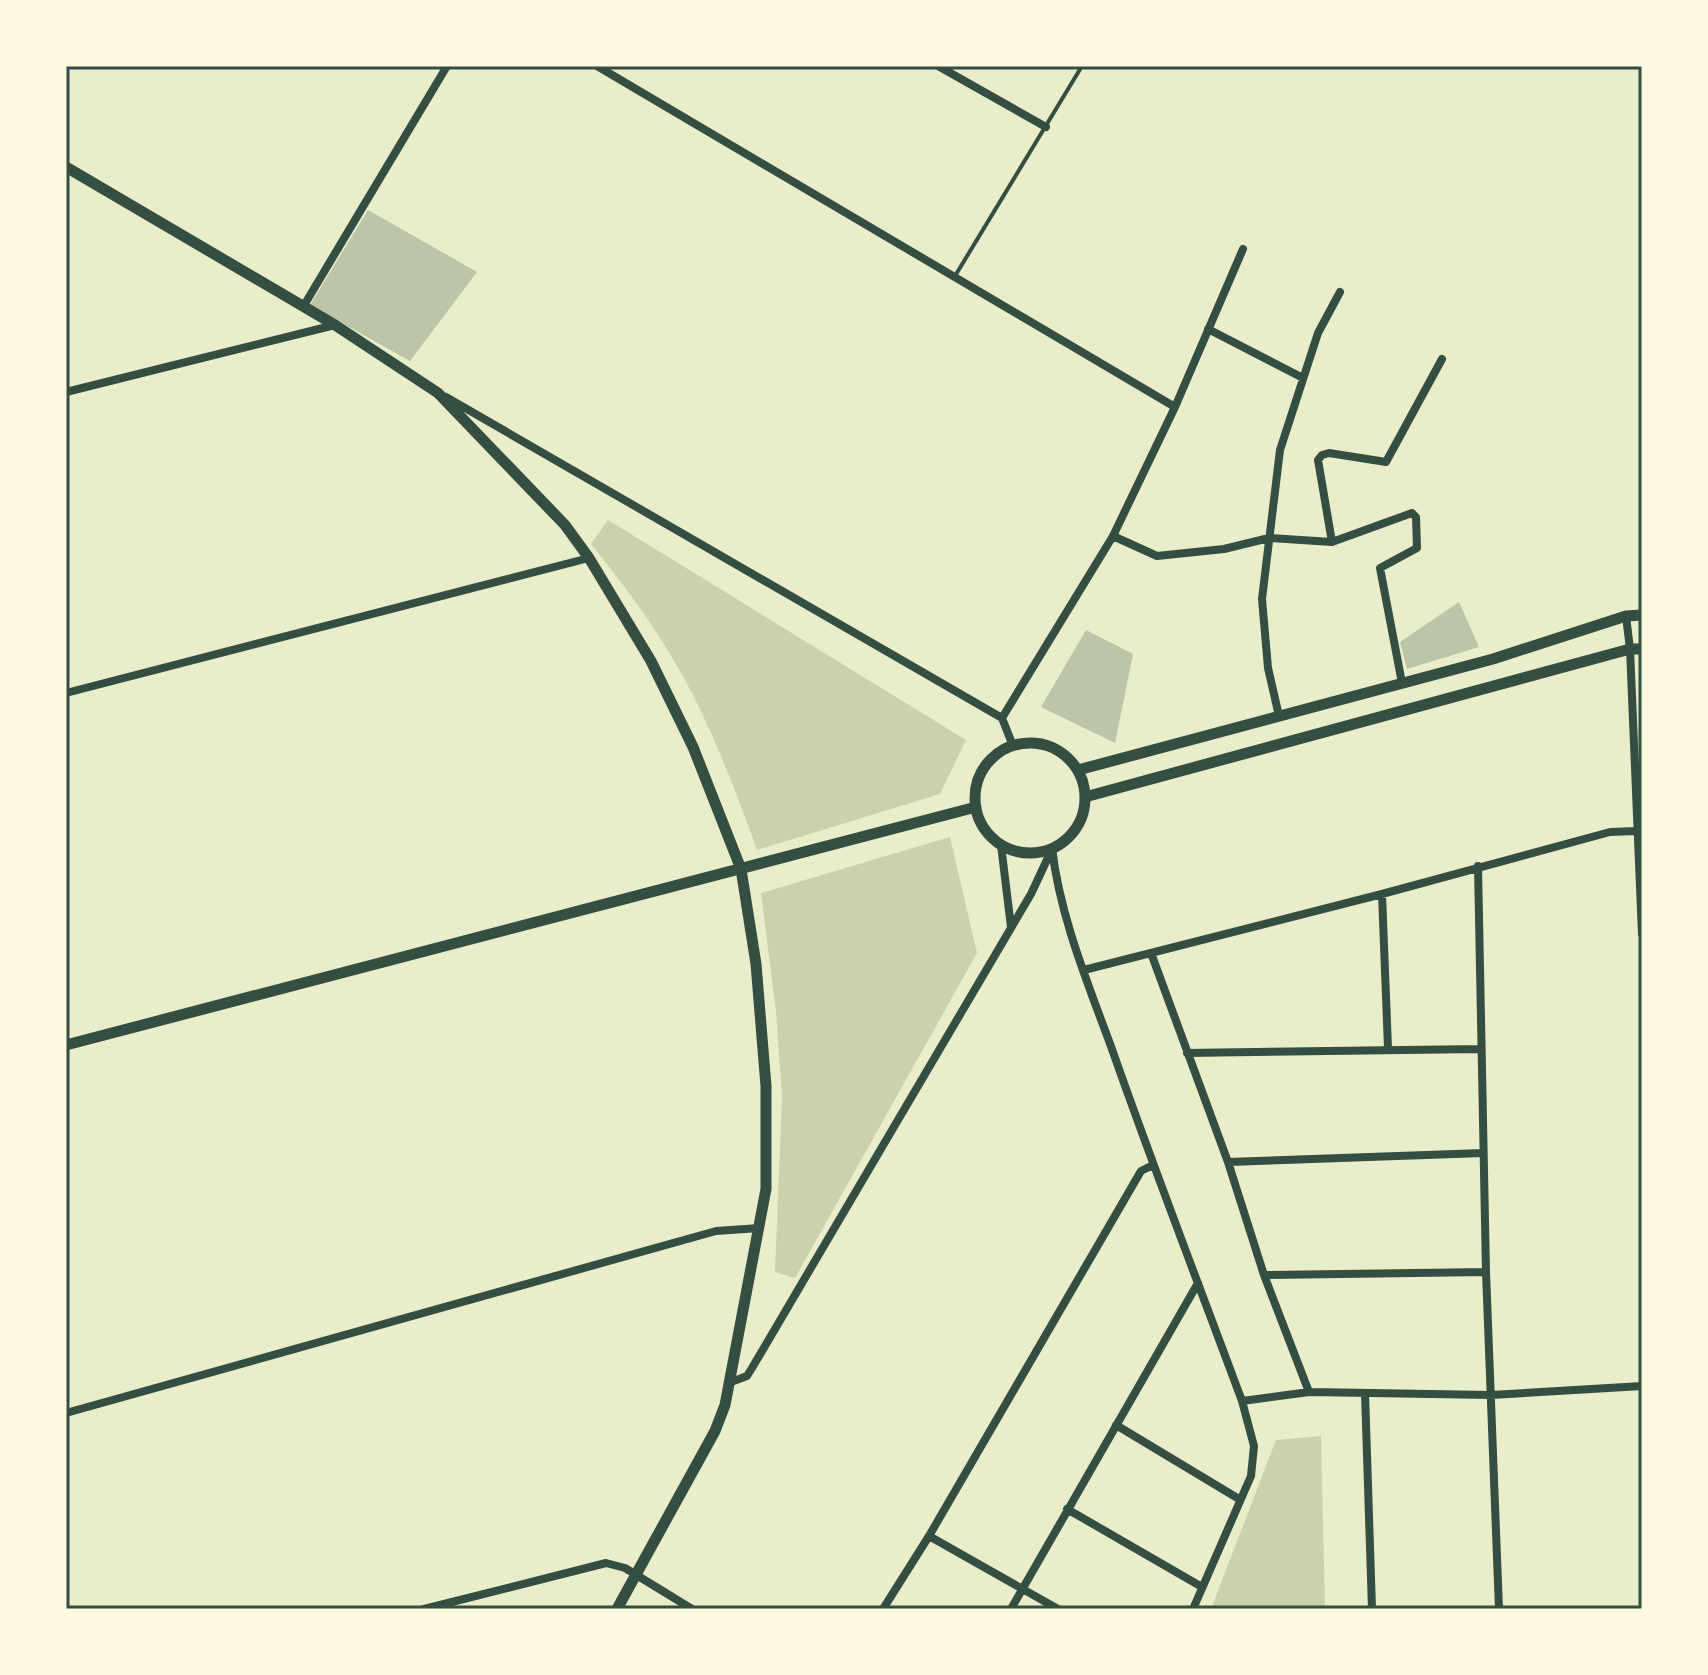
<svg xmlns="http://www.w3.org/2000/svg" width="1708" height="1675" font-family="'Fira Sans Condensed',sans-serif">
	<rect width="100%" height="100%" fill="#e9edc9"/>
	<path fill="#cad2ad" d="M608,520L966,740L940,794L757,850C733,783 707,715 670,654C647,615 619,579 591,544Z
		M950,837L977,953L795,1278L775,1272L782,1097L776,1012L761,893Z
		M1321,1436L1325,1609H1211L1276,1440Z"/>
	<path fill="#bcc5a7" d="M368,210L477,272L410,361L310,305Z
		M1459,602L1479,647L1407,669L1400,642Z
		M1086,630L1133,654L1115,743L1041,707Z"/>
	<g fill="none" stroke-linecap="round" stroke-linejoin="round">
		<path stroke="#344e41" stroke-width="4" d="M955,276L1082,66"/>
		<path stroke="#344e41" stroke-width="8" d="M597,66L1175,407L1113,536L1002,718L1013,746
			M938,66L1046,127
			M303,307L447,66
			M1208,329L1303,378
			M66,392L335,325
			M446,397L1002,718
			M1175,407L1243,249
			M1113,536L1157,556L1224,549L1269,538L1332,542L1412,513L1416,517L1417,548L1380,568L1402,683
			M1332,542L1318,460L1322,455L1329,453L1386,462L1442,359
			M1626,616L1630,649L1642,934
			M66,693L589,558
			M1279,716L1268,668L1262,599L1280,450L1318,333L1340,292
			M1001,845L1011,927
			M1052,848C1060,918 1089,986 1113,1052C1154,1169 1199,1285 1242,1401L1309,1392L1491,1395L1642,1386
			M1382,894L1388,1048
			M1151,953L1228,1162L1264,1275L1309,1392
			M1084,970L1382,894L1610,832L1636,831
			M1187,1053L1480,1049
			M1228,1162L1483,1153
			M1486,1272L1499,1609
			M1264,1275L1486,1272L1478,866
			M731,1382L747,1376L752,1368L1031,894L1052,849
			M1365,1393L1372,1609
			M66,1413L716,1231L760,1228
			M1116,1425L1239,1499
			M1067,1509L1202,1587
			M929,1536L1058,1609
			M424,1609L606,1563L625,1568L692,1609
			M883,1609L929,1536L1141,1171L1153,1165
			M1011,1609L1198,1283
			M1193,1609L1251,1476L1254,1446L1242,1401"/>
		<path stroke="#344e41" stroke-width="11" d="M66,167L335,325L438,393L565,525L589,558L651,661L693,747L741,869L756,964L766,1086V1189L725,1405L715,1431L617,1609
			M975 798a55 55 0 1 1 110 0a55 55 0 1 1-110 0Z
			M1078,770L1493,659L1626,616L1642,615
			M1085,797L1630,649H1642
			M66,1045L976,807"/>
	</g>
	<rect width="1708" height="1675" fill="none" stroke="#fefae0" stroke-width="136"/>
	<rect x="68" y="68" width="1572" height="1539" fill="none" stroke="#344e41" stroke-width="3"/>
</svg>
